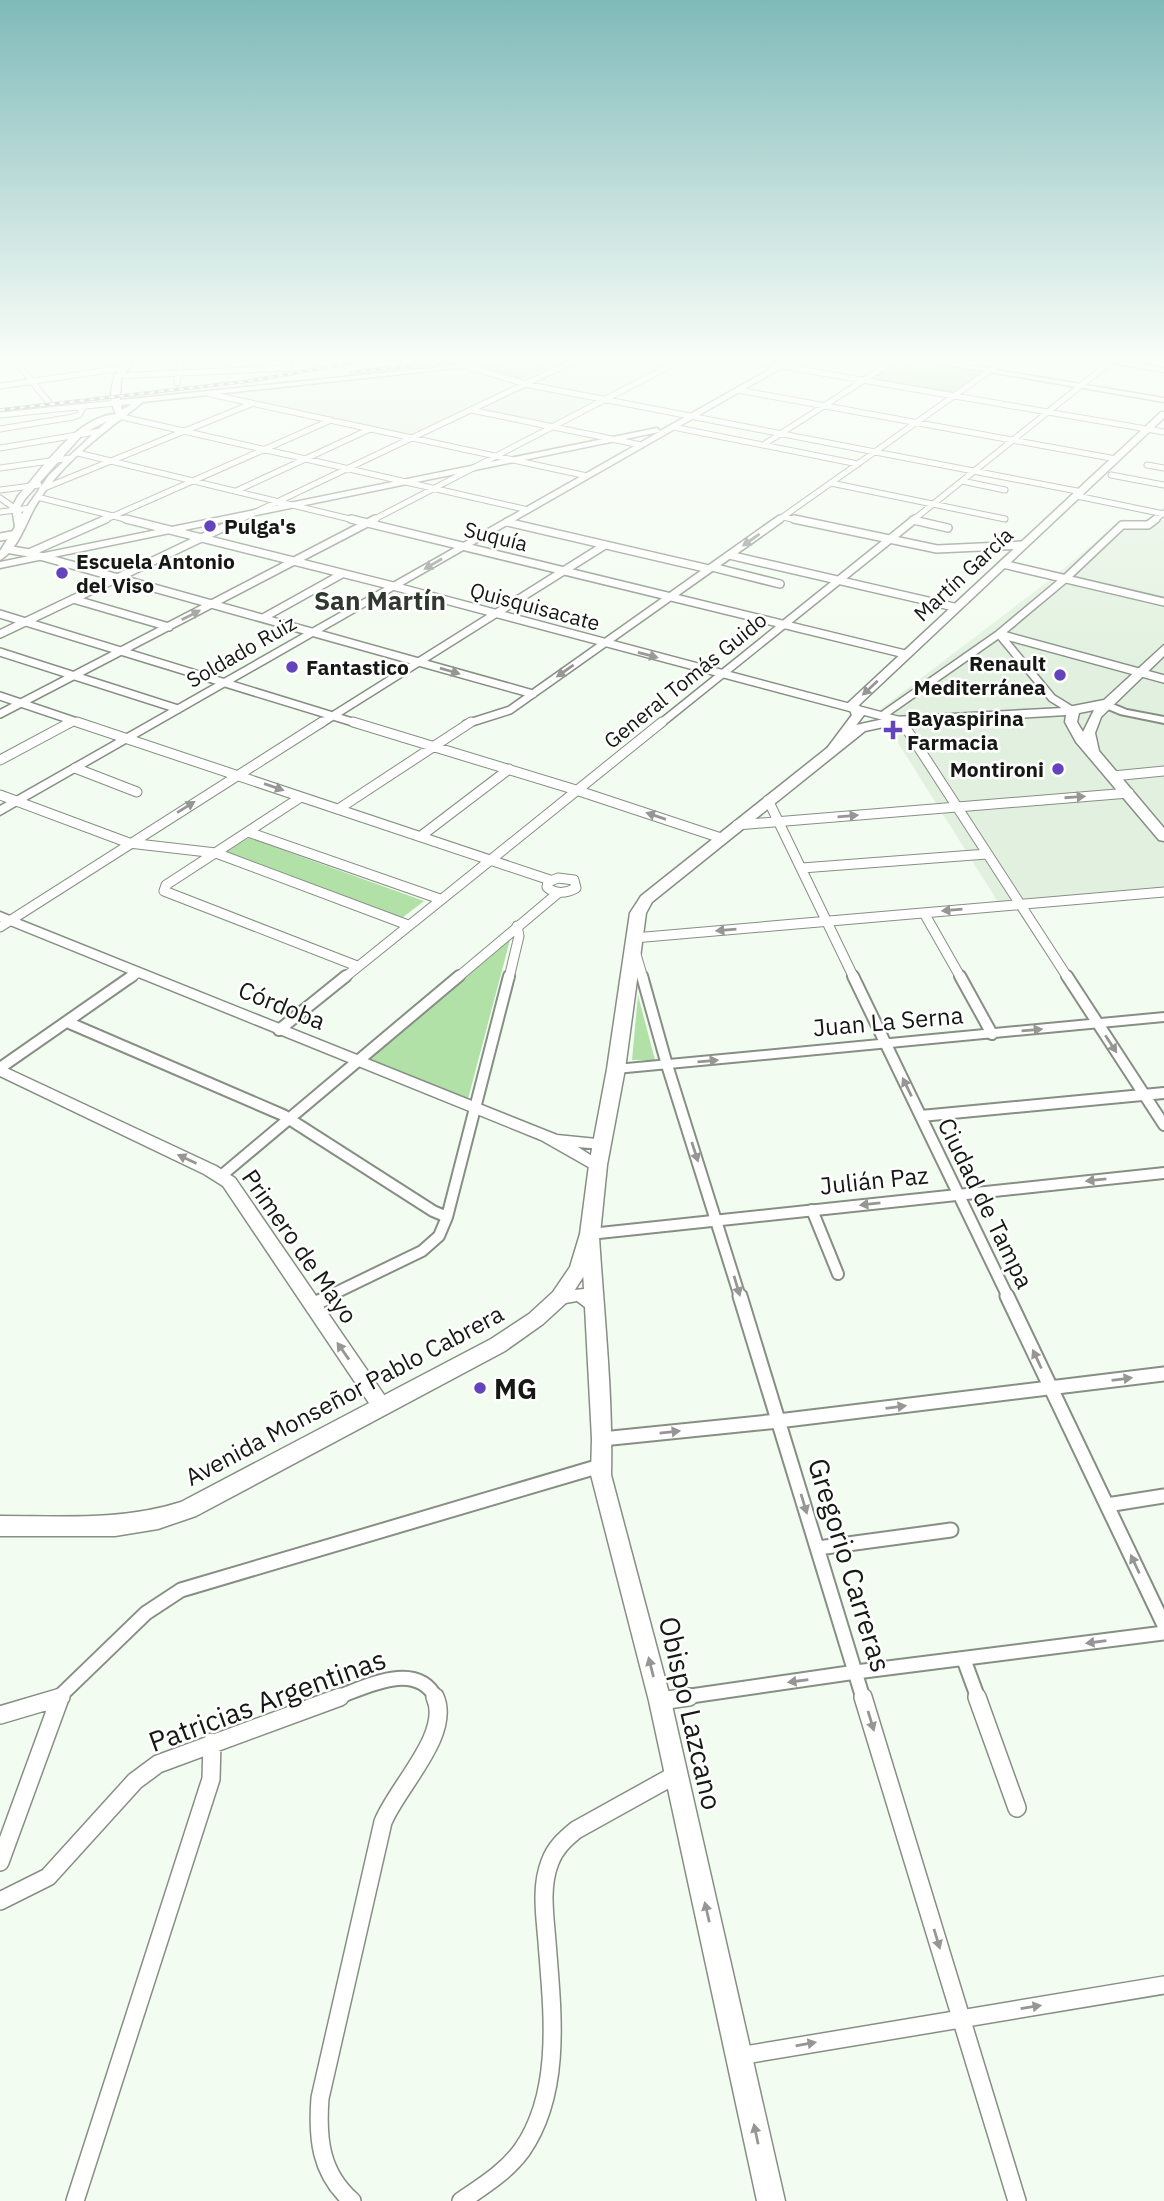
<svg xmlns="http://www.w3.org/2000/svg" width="1164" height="2201" font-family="'IBM Plex Sans',sans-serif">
	<rect width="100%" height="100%" fill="#f3fcf1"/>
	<path fill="#e2f1df" d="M508,359H690L551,429L469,413L419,437L205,392Z
		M1164,506V897L1003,910L878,711L1051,579L1123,519L1148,522Z"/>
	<path fill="#b2e1a7" d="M551,359H567L521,379L479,368Z
		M901,359H906L983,372L953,395L867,380Z
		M249,838L424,901L402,918L224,853Z
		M510,940L468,1099L367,1060Z
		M638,995L655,1060H632Z"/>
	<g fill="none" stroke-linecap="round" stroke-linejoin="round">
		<g stroke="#878f85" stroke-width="7">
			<path id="minor-far5" d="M13,359C27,373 35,387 48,401
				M740,359L1164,432
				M467,366L525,384L1082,492
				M116,376L289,368V359
				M177,383L181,359
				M0,386L123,368
				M738,390L1116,459
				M210,394L587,476
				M471,410L641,445
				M0,415L115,403
				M118,416L528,510
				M673,427L858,464
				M0,429L73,417L79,415L84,406
				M763,445L897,359
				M0,448L101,431
				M78,453L358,521
				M1147,465L1164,468
				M0,468L71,458
				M1111,475L1164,485
				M962,481L1005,490
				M831,483L1005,519
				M42,489L251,404
				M0,490L39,485
				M236,491L370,429
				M1077,496L1164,514
				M37,497L133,521
				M0,498L16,509
				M0,512L31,508
				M783,517L802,521
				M913,520L918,521
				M102,521L331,420
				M237,521L578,359
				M371,521L683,359
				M777,521L1006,359
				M912,521L1114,359
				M1153,521L1164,513"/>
		</g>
		<g stroke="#878f85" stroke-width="10">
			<path id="minor-far4" d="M126,519L393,586L901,721L903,724
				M351,519L905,654
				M794,519L937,549L1023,545
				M913,520L948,528
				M507,522L709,569
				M0,537L17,534
				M6,549L29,553L533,694
				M29,553L106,519
				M729,555L954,607
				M1003,564L1164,602
				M712,567L780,584
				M73,599L169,627
				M0,614L359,724
				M263,618L342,574
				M0,634L241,519
				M999,634L1164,679
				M999,634L1052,698L1073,711
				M0,652L178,709
				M0,696L83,724
				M0,714L375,519
				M883,715L999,634L1066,578L1122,525H1148L1156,519
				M68,724L73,721
				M320,724L605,545
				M466,724L510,710L780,519
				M660,724L915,519"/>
		</g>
		<g stroke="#878f85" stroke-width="11">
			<path id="minor-far3" d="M77,722L550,880
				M353,722L576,790L721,838
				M902,722L1068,978
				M0,760L71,722
				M75,768L137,792
				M1113,776L1164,771
				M0,795L129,843L216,853L408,925
				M301,797L166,885L164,891L357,966
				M768,800L854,978
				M340,808L471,722
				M737,825L1129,793
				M248,832L440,899
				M421,836L509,769
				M802,868L987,854
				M558,878L574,880L576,888C567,893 555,895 547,887L548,882Z
				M924,913L961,978
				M0,927L322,722
				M634,938L1164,892
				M635,951L643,978
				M130,978L137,973
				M344,978L662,722
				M457,978L558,893
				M509,978L519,936L517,926"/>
		</g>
		<g stroke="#878f85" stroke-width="14">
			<path id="minor-far2" d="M642,976L667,1065L740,1297
				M853,976L1008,1297
				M960,976L992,1034
				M1067,976L1164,1125
				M67,1022L283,1115L433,1211L447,1217
				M279,1030L346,976
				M0,1068L132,976
				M921,1116L1164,1093
				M221,1176L459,976
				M812,1210L838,1274
				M327,1297L422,1251L439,1236L447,1217L509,976"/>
		</g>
		<g stroke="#878f85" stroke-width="17">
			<path id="minor-far1" d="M740,1296L863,1698
				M1007,1296L1164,1625
				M312,1305L331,1296
				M602,1439L778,1421L1164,1374
				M1107,1505L1164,1496
				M818,1548L951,1530
				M964,1660L978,1698
				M58,1698L146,1613L181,1590L600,1466
				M335,1698C364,1688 416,1659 436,1698
				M677,1698L856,1672L1164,1633"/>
		</g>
		<g stroke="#878f85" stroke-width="20">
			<path id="minor" d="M863,1697L1017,2201
				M977,1697L1017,1808
				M660,1701L689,1697
				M0,1715L61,1697
				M0,1862L60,1698
				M0,1901L48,1877L135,1781L158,1764L340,1697
				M739,2056L1164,1985
				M75,2201L211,1779L212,1742
				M352,2201C320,2173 317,2138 320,2098L383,1822C397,1787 452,1734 435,1697
				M461,2201C483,2186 506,2172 522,2150C563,2091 552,2009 547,1942C545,1916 540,1887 550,1862C555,1848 565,1839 576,1830L675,1775"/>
		</g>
		<g stroke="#878f85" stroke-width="4">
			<path id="tertiary" d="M1105,701L1127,710L1164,717V723L1120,714L1101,706L1100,704Z
				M1164,1013V1021L616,1073L609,1069L616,1065Z
				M1164,1168V1178L590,1239L585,1238L582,1234L585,1230L590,1229Z"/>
		</g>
		<g stroke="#878f85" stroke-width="3">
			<path id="secondary" d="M128,359H136L121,378L120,400L518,359H541L143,402C103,434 61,462 35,507C26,523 17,551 0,560V551L15,527L12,507L18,496C43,468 77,416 116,414C106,394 112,376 128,359ZM131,404L122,410L121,405ZM107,421L49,475L22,514L20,507L25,499L84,433Z
				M788,359H797L0,815V806L659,432L0,568V562L657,428L660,431Z
				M914,359H930L1164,398V402Z
				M1090,359H1106L1164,368V372Z
				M1161,412H1164V418L859,705L864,715L838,749H830L828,747L852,715L847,704L849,702Z
				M0,912L557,1135L607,1140L609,1144L601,1149L578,1147L606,1165L598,1171L592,1169L541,1140L0,921Z
				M0,1065L216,1166L235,1178L389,1402L392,1407L389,1412L382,1415L375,1412L223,1186L204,1174L0,1076Z
				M590,1231L596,1233L599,1237C604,1316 613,1395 611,1475L671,1701L785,2201H757L649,1701L591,1475L592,1439L585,1307L577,1301L560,1304L554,1302L551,1297L554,1292L584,1289L581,1237L584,1233Z"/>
		</g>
		<g stroke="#878f85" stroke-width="3">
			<path id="primary" d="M1164,645V656L1101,717L1095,733L1099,751L1164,828V841L1159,840L1076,742L1065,722L1066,715L893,725L865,731L652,902L646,913L625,1069L607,1165L600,1234L589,1268L567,1302L543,1324L505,1351L196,1516L158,1529L115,1536H0V1516C61,1516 122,1521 181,1502L491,1339L529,1314L553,1292L570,1267L580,1234L589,1165L607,1069L630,913L641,896L856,725L893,717L1063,708L1104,700ZM1094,710L1083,732L1077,722L1079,713Z"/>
		</g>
		<use href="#minor-far5" stroke="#fff" stroke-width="5"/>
		<use href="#minor-far4" stroke="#fff" stroke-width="7"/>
		<use href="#minor-far3" stroke="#fff" stroke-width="9"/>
		<use href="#minor-far2" stroke="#fff" stroke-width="10"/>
		<use href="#minor-far1" stroke="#fff" stroke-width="13"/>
		<use href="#minor" stroke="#fff" stroke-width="17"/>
		<use href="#tertiary" fill="#fff" fill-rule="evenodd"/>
		<use href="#secondary" fill="#fff" fill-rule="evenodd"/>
		<use href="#primary" fill="#fff" fill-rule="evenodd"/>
		<g stroke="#717770" stroke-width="3.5">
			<path id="rail" d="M351,372L480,359
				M0,410L250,381L374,359"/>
		</g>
		<use href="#rail" stroke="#fff" stroke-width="2" stroke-dasharray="5" stroke-linecap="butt"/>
	</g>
	<defs><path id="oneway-solid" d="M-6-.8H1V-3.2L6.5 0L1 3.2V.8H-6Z" transform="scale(1.75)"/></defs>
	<g fill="#969795">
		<use href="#oneway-solid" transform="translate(751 540) rotate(145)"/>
		<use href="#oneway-solid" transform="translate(433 564) rotate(150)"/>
		<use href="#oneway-solid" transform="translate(191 615) rotate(-27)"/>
		<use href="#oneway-solid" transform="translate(648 655) rotate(15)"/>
		<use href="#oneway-solid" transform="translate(450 671) rotate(16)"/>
		<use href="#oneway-solid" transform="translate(565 671) rotate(145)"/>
		<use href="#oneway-solid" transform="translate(870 688) rotate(137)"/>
		<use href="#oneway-solid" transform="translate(274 787) rotate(19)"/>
		<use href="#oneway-solid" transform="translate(1075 797) rotate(-4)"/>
		<use href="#oneway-solid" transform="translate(186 807) rotate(-32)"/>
		<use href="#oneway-solid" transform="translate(656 816) rotate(-161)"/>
		<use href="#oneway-solid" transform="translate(848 816) rotate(-5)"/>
		<use href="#oneway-solid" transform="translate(952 910) rotate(175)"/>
		<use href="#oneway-solid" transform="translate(726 930) rotate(175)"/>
		<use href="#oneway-solid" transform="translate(1032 1030) rotate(-5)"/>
		<use href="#oneway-solid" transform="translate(1111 1044) rotate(57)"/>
		<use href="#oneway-solid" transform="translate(708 1061) rotate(-5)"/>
		<use href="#oneway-solid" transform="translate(907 1087) rotate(-116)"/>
		<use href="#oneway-solid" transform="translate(695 1152) rotate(72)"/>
		<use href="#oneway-solid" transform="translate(187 1159) rotate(-155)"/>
		<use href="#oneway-solid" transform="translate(1096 1180) rotate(174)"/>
		<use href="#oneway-solid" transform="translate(870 1204) rotate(174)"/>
		<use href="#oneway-solid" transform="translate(737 1286) rotate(73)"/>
		<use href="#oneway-solid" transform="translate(343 1351) rotate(-125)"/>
		<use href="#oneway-solid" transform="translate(1037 1359) rotate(-115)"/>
		<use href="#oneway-solid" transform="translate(1122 1379) rotate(-7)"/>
		<use href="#oneway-solid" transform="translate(896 1407) rotate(-7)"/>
		<use href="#oneway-solid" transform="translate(670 1432) rotate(-6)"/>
		<use href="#oneway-solid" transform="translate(804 1504) rotate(73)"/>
		<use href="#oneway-solid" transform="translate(1135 1564) rotate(-115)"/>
		<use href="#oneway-solid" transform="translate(1096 1642) rotate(172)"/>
		<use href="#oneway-solid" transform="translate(651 1667) rotate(-104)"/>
		<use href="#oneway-solid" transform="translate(798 1681) rotate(172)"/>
		<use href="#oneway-solid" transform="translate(871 1721) rotate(73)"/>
		<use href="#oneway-solid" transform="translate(707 1912) rotate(-103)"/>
		<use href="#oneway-solid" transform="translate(937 1939) rotate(73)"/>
		<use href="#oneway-solid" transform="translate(1031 2007) rotate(-9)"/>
		<use href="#oneway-solid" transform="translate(806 2044) rotate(-10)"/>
		<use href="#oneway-solid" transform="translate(756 2134) rotate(-102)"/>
	</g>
	<linearGradient id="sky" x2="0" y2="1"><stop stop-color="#7fbab9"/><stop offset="0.54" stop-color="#fafef9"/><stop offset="1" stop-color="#fafef9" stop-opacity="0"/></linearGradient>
	<rect width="1164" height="667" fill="url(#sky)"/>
	<g fill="#6344bc" stroke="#fff" stroke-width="2.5">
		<circle cx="210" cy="526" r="7"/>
		<circle cx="62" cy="573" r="7"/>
		<circle cx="292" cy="667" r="7"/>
		<circle cx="1060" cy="675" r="7"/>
		<path d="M889.5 719.5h7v7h7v7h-7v7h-7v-7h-7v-7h7z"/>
		<circle cx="1058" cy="769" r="7"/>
		<circle cx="480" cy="1388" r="7"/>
	</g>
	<g text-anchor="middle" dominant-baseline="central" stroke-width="5" stroke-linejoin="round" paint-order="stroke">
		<g font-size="21" font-weight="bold" fill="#151814" stroke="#fff" text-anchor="start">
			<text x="224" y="526">Pulga's</text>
			<text x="76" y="561">Escuela Antonio<tspan x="76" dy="24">del Viso</tspan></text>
			<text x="1046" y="663" text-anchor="end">Renault<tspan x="1046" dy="24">Mediterránea</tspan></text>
			<text x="306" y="667">Fantastico</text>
			<text x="907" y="718">Bayaspirina<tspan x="907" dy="24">Farmacia</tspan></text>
			<text x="1044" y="769" text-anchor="end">Montironi</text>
		</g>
		<g font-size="21" fill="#151814" stroke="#fff">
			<text transform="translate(496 536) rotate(14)">Suquía</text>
			<text transform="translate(963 574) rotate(-43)">Martín García</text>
			<text transform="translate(535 606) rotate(15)">Quisquisacate</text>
			<text transform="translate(241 651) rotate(-30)">Soldado Ruiz</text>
			<text transform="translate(685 680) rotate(-39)">General Tomás Guido</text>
		</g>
		<g font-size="24" fill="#151814" stroke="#fff">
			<text transform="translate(282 1005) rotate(22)">Córdoba</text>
			<text transform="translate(888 1021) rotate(-5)">Juan La Serna</text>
			<text transform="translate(874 1180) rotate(-6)">Julián Paz</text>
			<text transform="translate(986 1203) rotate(64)">Ciudad de Tampa</text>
			<text transform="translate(300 1246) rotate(55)">Primero de Mayo</text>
			<text transform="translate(344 1395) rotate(-28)">Avenida Monseñor Pablo Cabrera</text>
		</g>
		<g font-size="26" font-weight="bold" fill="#31382f" stroke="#fff">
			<text x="380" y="600">San Martín</text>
		</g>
		<g font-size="28" font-weight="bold" fill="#151814" stroke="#fff" text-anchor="start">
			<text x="494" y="1388">MG</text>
		</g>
		<g font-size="28" fill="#151814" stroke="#fff">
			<text transform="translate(850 1565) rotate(73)">Gregorio Carreras</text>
			<text transform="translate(267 1700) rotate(-20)">Patricias Argentinas</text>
			<text transform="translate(691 1713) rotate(77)">Obispo Lazcano</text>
		</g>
	</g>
</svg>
